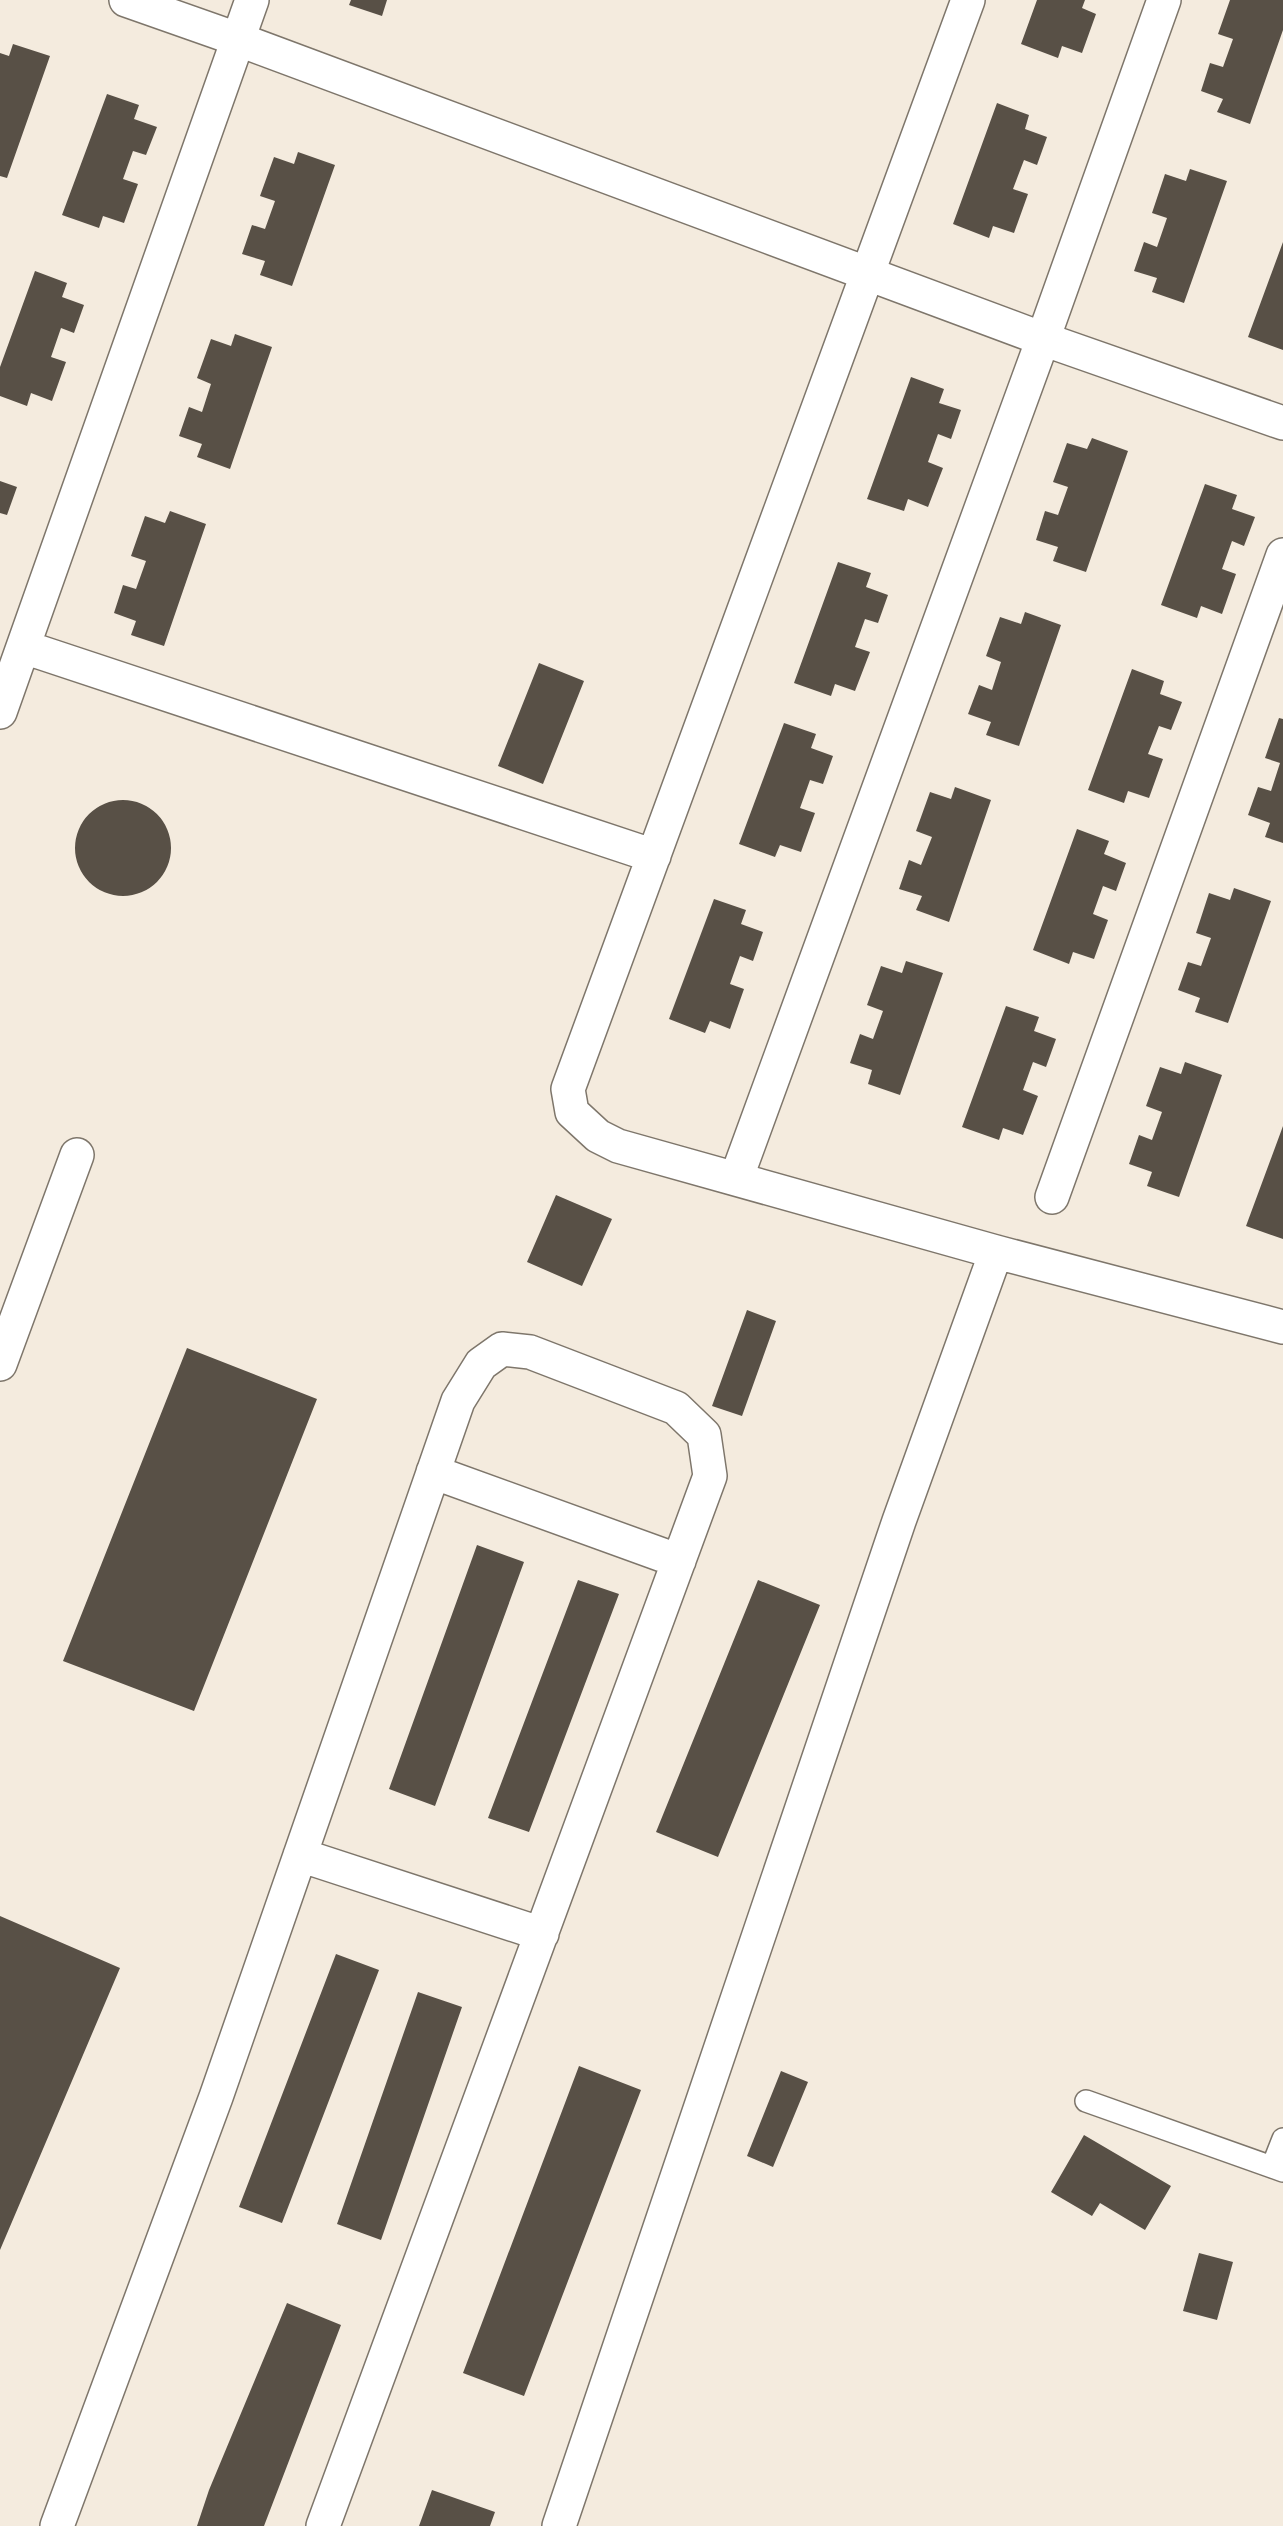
<svg xmlns="http://www.w3.org/2000/svg" width="1283" height="2526" font-family="'Archivo Narrow',sans-serif">
	<rect width="100%" height="100%" fill="#f4ebde"/>
	<path fill="#585046" d="M351,0H387L382,16L349,5Z
		M1037,0H1085L1082,8L1096,14L1082,53L1062,46L1058,58L1021,44Z
		M1230,0H1283V30L1250,124L1217,112L1223,99L1201,91L1210,63L1223,67L1233,39L1218,34Z
		M13,44L50,56L7,178L0,176V53L9,56Z
		M107,94L139,105L134,119L157,127L146,155L133,151L123,179L138,184L124,223L103,216L99,228L62,215Z
		M997,103L1029,115L1025,129L1047,137L1037,165L1024,160L1013,189L1028,194L1014,233L993,226L989,238L953,224Z
		M298,152L335,165L292,286L260,275L265,261L242,254L252,225L265,229L275,201L260,196L274,157L294,164Z
		M1190,169L1227,181L1184,303L1152,292L1157,278L1134,271L1144,242L1157,247L1167,218L1152,213L1165,174L1186,181Z
		M1283,242V350L1248,337Z
		M35,271L67,283L62,297L84,305L74,333L61,328L51,357L66,362L52,401L31,393L27,406L0,396V367Z
		M235,334L272,347L230,469L197,457L202,444L179,436L189,407L202,412L211,384L197,378L211,339L231,346Z
		M911,377L944,389L939,403L961,410L951,439L938,434L928,462L943,468L928,507L908,499L904,511L867,499Z
		M1092,438L1128,451L1086,572L1053,561L1058,547L1036,540L1045,511L1058,515L1068,487L1053,482L1067,443L1087,449Z
		M0,481L17,487L7,515L0,513Z
		M1205,484L1237,495L1232,509L1255,517L1244,546L1232,541L1222,569L1236,574L1222,614L1201,606L1197,618L1161,605Z
		M170,511L206,524L164,646L131,635L136,621L114,613L123,585L136,589L146,561L131,556L145,516L165,523Z
		M838,562L871,573L866,587L888,595L878,623L865,619L855,647L870,652L855,691L835,684L831,696L794,683Z
		M1025,612L1061,625L1019,746L986,735L991,722L968,714L979,685L992,690L1001,662L986,656L1000,617L1021,624Z
		M539,663L584,681L543,784L498,766Z
		M1132,669L1164,681L1160,694L1182,702L1171,730L1159,726L1148,754L1163,759L1149,798L1128,791L1124,803L1088,790Z
		M1279,718L1283,719V843L1265,837L1270,823L1248,815L1258,787L1271,791L1280,763L1265,758Z
		M784,723L816,734L811,748L833,756L823,784L810,780L800,808L815,813L801,852L780,845L775,857L739,844Z
		M955,787L991,800L949,922L916,910L922,896L899,889L909,860L921,865L932,837L916,831L930,792L951,799Z
		M75 848a48 48 0 1 1 96 0a48 48 0 1 1-96 0Z
		M1077,829L1109,841L1104,854L1126,863L1116,891L1103,886L1093,914L1108,920L1094,959L1073,952L1069,964L1033,950Z
		M1234,888L1271,901L1228,1023L1195,1012L1200,998L1178,990L1188,962L1201,966L1211,938L1196,933L1209,893L1230,900Z
		M714,899L746,910L741,924L763,932L753,961L740,956L730,984L744,989L730,1029L710,1021L705,1033L669,1019Z
		M906,961L943,973L900,1095L868,1084L872,1070L850,1063L860,1034L873,1039L883,1011L867,1005L881,966L902,973Z
		M1006,1006L1039,1017L1034,1031L1056,1039L1046,1067L1033,1062L1023,1090L1038,1096L1023,1135L1003,1128L999,1140L962,1127Z
		M1185,1062L1222,1075L1179,1197L1147,1186L1152,1172L1129,1164L1139,1135L1152,1140L1162,1112L1146,1106L1160,1067L1181,1074Z
		M1283,1126V1239L1246,1226Z
		M556,1195L612,1219L582,1286L527,1262Z
		M747,1310L776,1321L742,1416L712,1406Z
		M187,1348L317,1399L194,1711L63,1661Z
		M477,1545L524,1562L435,1806L389,1789Z
		M578,1580L619,1594L529,1832L488,1818Z
		M758,1580L820,1605L718,1857L656,1832Z
		M0,1916L120,1968L0,2250Z
		M336,1954L379,1970L282,2223L239,2207Z
		M418,1992L462,2007L381,2240L337,2224Z
		M579,2066L641,2090L524,2396L463,2373Z
		M781,2071L808,2082L773,2167L747,2156Z
		M1084,2135L1171,2186L1145,2230L1100,2203L1092,2216L1051,2192Z
		M1199,2253L1233,2262L1217,2320L1183,2311Z
		M287,2303L341,2325L264,2526H197L209,2490Z
		M432,2490L495,2512L490,2526H419Z"/>
	<g fill="none" stroke-linecap="round" stroke-linejoin="round">
		<g stroke="#7e766b" stroke-width="24">
			<path id="lane" d="M1086,2101L1283,2171
				M1272,2167L1283,2139"/>
		</g>
		<g stroke="#7e766b" stroke-width="36">
			<path id="street" d="M126,0L237,39L1043,339L1283,423
				M968,0L568,1089L572,1112L598,1136L618,1146L996,1252L1283,1327
				M24,647L654,856
				M0,712L252,0
				M736,1179L1043,339L1164,0
				M1052,1197L1283,555
				M0,1364L77,1155
				M433,1472L679,1561
				M300,1855L542,1934
				M57,2526L216,2097L458,1401L481,1364L502,1349L530,1352L676,1408L704,1435L710,1476L323,2526
				M559,2526L899,1521L996,1252"/>
		</g>
		<use href="#lane" stroke="#fff" stroke-width="21"/>
		<use href="#street" stroke="#fff" stroke-width="33"/>
	</g>
</svg>
